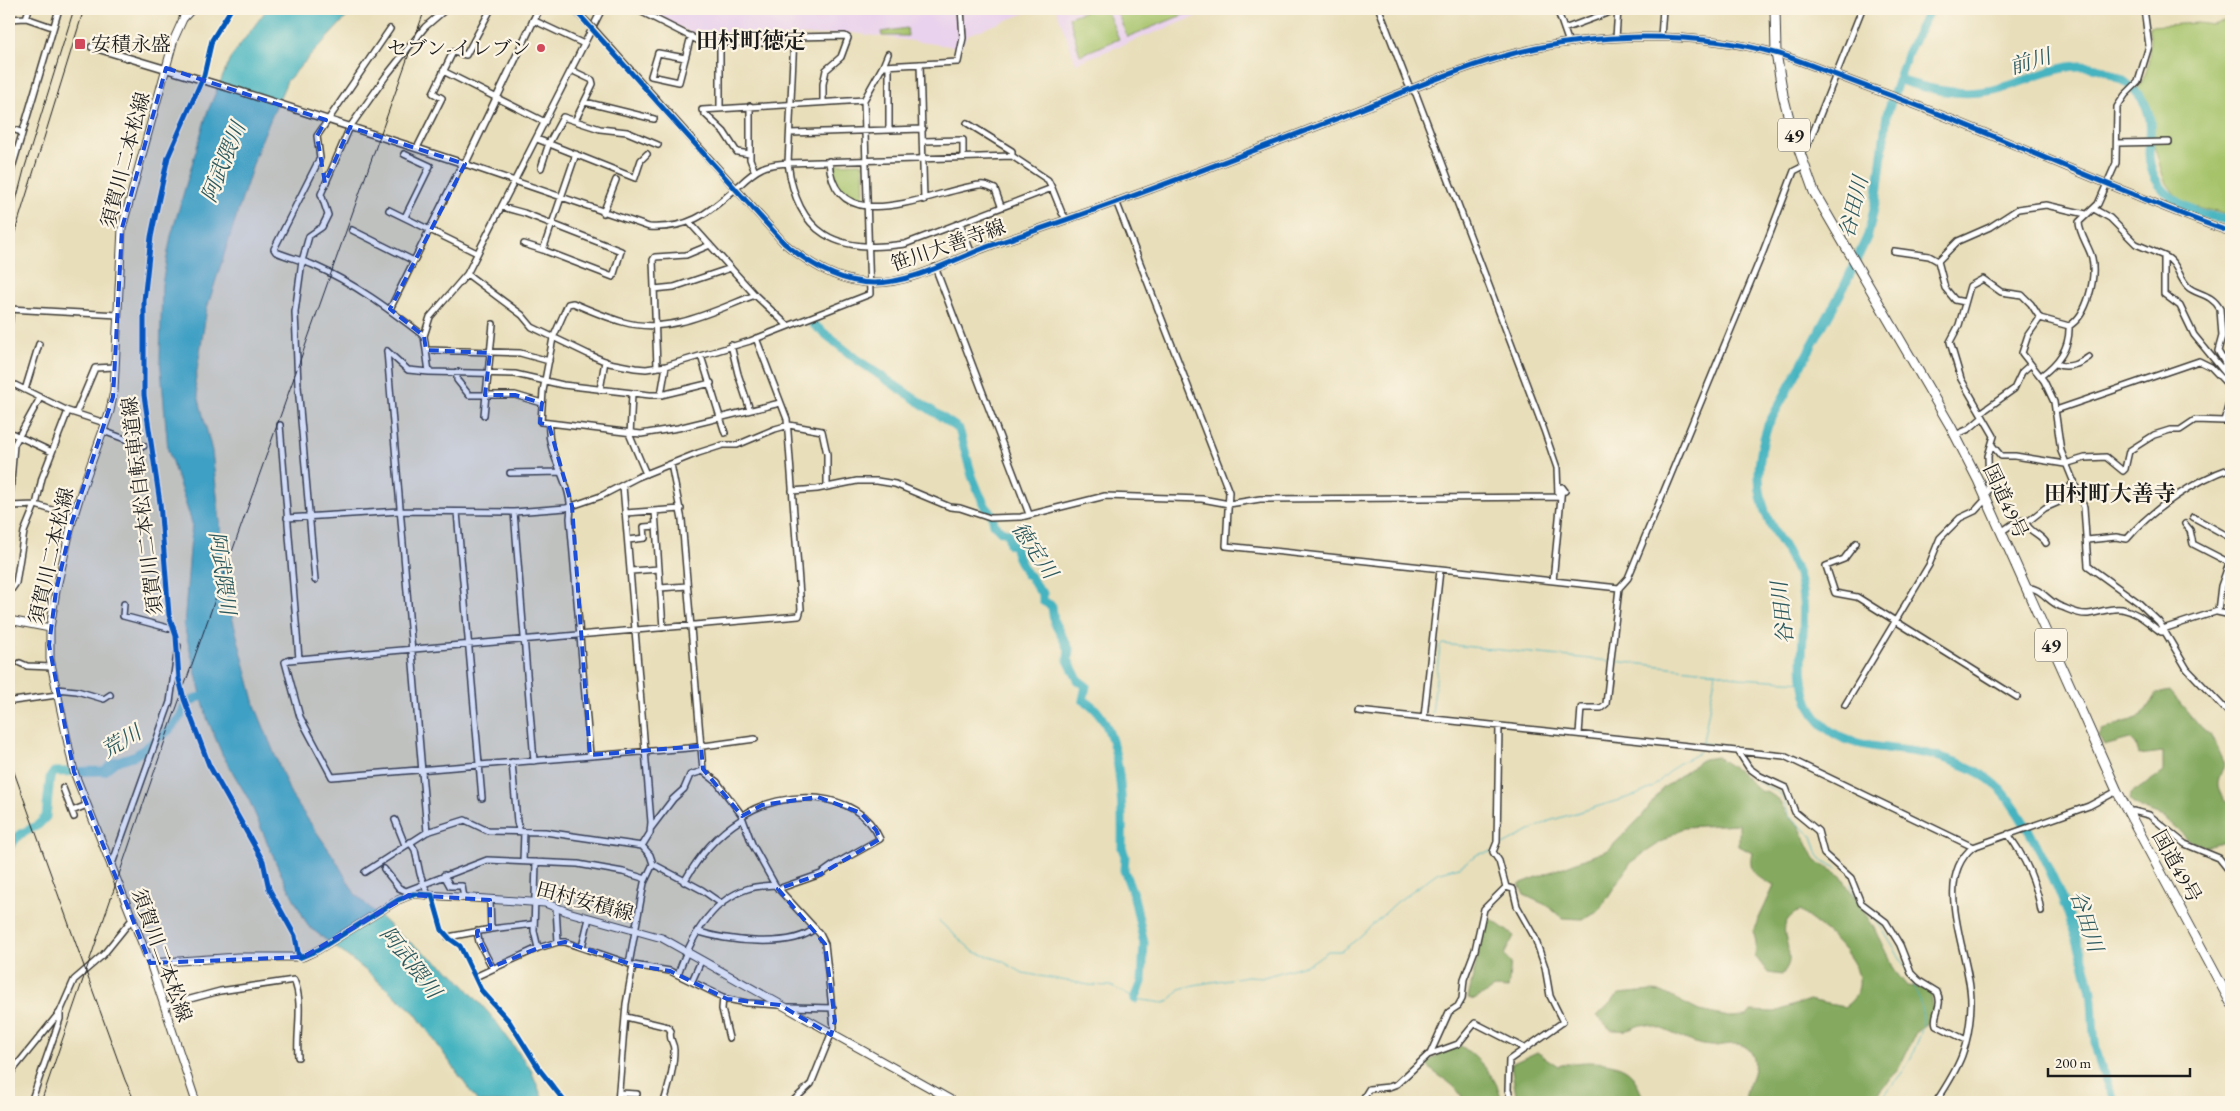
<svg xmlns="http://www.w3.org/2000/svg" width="2240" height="1111" font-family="'EB Garamond','Noto Serif JP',serif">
	<rect width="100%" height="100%" fill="#fcf5e5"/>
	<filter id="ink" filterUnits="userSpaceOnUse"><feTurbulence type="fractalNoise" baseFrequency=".02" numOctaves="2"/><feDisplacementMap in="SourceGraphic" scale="10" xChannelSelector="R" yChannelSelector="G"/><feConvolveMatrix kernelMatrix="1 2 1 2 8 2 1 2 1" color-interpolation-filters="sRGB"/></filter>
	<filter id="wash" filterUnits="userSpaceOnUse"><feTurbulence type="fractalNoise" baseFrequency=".0096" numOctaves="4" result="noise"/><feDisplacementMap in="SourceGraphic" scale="20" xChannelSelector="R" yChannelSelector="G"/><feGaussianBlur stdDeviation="1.12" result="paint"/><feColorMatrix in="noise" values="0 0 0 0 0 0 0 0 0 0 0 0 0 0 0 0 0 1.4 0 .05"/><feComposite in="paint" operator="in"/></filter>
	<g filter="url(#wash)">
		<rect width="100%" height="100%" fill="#e8deba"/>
		<path fill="#e9d2ed" d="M643,9H1037L967,35L961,47H957L853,33L774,37L771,40H705Z
			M1056,9H1216L1076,63Z"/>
		<path fill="#a6c36a" stroke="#617043" d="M1091,9H1106L1119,39L1080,55L1069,17Z
			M1116,9H1198L1127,37Z
			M2226,20H2231V216L2187,204L2176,196L2164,179L2137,89C2152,69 2149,50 2150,26L2197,23L2213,25Z
			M907,28L908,36H882L881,32Z
			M863,163L864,203C840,198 835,187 832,164Z"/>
		<path fill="#84a95e" stroke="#50623d" d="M2170,691L2201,728L2212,736L2225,764C2217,781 2214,786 2226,802L2231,803V840L2205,846L2190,841L2164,817L2140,808L2130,800L2131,794L2163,772V752L2139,755L2136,745L2130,739L2104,746L2099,737L2102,730L2142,716L2156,694Z
			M1717,757L1737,770L1760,791L1769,793L1778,799L1789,817L1799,826L1816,861L1841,876L1873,926L1895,971L1907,986L1923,988L1931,994L1933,1007L1928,1023L1916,1032L1900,1066L1871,1102H1746C1743,1086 1761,1070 1752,1054C1742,1037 1725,1047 1710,1046C1687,1044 1670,1029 1648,1025C1639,1023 1634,1029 1627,1030C1622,1031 1616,1030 1611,1030L1597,1016L1619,994L1651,991L1662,992L1699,1011L1729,1017L1747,1016L1751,1011L1775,1012L1809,1000L1844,1007C1888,977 1825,929 1799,911C1774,924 1789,939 1789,957C1790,964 1786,969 1782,975L1768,973L1755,956L1756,942L1753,931L1774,886C1758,877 1747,873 1752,853L1739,846V824L1684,827L1631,862L1598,912L1583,919L1562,918L1548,906L1524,895L1519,884L1608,850L1642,816L1663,788L1703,759Z
			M1487,916L1514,936L1504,955L1511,962L1508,989L1495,988L1474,1000L1468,998Z
			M1458,1044C1476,1055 1501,1080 1501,1102H1464C1458,1084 1441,1079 1428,1067V1061Z
			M1537,1052L1558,1066C1575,1061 1616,1058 1631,1074C1635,1079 1639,1088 1642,1095L1638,1102H1517L1511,1064Z"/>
		<path fill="#45b4c0" stroke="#30686e" d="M267,9H354L287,81L259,146L207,308L195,383L212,451L230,609L256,708L291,795L334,857L355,894L401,936L454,974L494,1019L531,1070L544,1102H478L415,1013L365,970L308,926L280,872L249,800L222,754L207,718L184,626L192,523L168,450L160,358L162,284L171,236L207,113L231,57Z"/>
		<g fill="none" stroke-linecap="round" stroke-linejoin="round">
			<path stroke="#45b4c0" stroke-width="1" d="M1614,661L1716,672L1738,678L1804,682
				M1432,713L1440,646L1442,644L1610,661
				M1703,743L1731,747L1732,749
				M1702,746L1716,672
				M1733,753L1743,762
				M1754,774L1758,782L1779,792L1783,798L1789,816L1812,836L1818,855L1823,861L1837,868
				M1497,848L1549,821L1636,795L1652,788L1678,764L1697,754L1701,750
				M1851,884C1859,911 1866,908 1881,927C1895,947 1929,1004 1922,1029C1917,1045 1911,1061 1901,1074C1894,1083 1886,1091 1881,1102
				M939,921L974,952L1000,960L1023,973L1089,985L1111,986L1135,999L1164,1003L1169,1001L1180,989L1194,985L1247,976L1264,977L1311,963L1328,951H1341L1356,940L1397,902L1437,873L1459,867L1478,854L1491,852"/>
			<path stroke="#45b4c0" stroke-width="9" d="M1930,9L1908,52L1887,114L1877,195L1868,235L1844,287L1768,425C1756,460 1754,494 1772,527C1780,542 1791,556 1797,572C1814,617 1790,669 1812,710C1833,750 1884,746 1922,753C1951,758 1989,772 2007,797C2045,850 2076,923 2090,987C2094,1005 2092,1024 2095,1042C2098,1063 2107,1083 2115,1102
				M1899,80C1928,89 1957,96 1988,91C2028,85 2067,53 2108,72C2122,79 2138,90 2145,104C2153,119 2150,136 2149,152C2149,197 2195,214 2231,221
				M813,324L856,359L959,429L972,476L979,493L986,507L992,514L994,524L1001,531L1008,533L1010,544L1015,547C1015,556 1023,565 1026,574C1034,576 1034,589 1043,593V601L1052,606L1054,622L1069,649L1068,660L1078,680L1086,686L1083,700C1123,719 1123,808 1122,848L1125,856L1124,870L1134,897L1144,943L1142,982L1135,999
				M9,847L19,835L38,825L46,817L50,778L54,772L104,771L115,762L136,755L168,731L180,717L185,705L197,698L213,693"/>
		</g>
	</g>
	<g filter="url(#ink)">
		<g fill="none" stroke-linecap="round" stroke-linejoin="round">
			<g stroke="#3b3934" stroke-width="8">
				<path id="minor" d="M29,9L26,18L52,27
					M182,9L183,19
					M602,9L467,274L430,317L424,336L429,372L515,374L563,385L650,395H661L711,383
					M636,9L703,43H773L782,38L794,37L788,163C797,235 837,254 905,244L1052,188L1062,213L1067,219
					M1379,9L1408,84L1416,94L1544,430L1557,468L1558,494
					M1557,9L1569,43
					M2144,9L2149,46L2138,82L2125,95L2117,107L2116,163L2098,204L2079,222C2079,234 2089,246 2092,258C2096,278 2088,315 2069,326L2040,318L2028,335L2022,353L2044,381L2054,402L2061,451L2084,507L2088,566L2139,603L2159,622L2187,669L2231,715
					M9,19L26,18
					M533,20L584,44
					M390,29L317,136L320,158L274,249L276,252C288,257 301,260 313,265C354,283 389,309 424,336
					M1564,29L1618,9
					M794,37L845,36L848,38L841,57L826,70L823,84V102
					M1661,37L1663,9
					M1616,38L1618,9
					M685,58L658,53L651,76L679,82L691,36
					M920,64L924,200
					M883,66L888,54
					M571,70L592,80L593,84L575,121
					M443,71L545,122
					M585,102L654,119
					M750,106V159L755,172
					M720,108V43
					M702,110L864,100L883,66L958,62L963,38L961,9
					M705,114L724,132L737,152L750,154
					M967,123L1012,151V156
					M9,128L21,132
					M889,129V66
					M790,133L923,129
					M537,139L635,178L641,160L647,154
					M923,141L963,140V157
					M2117,143L2169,142
					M417,148L442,98L433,93L453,52L466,55L491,9
					M1801,153L1810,140L1862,9
					M404,154L430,166L405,217
					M829,161C834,244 936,189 980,185C985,184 990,187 995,189L1001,206
					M541,168L549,143L563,117L600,129L627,132L658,145
					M9,178L59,9
					M1116,201L1229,492L1226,546L1619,588L1628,578L1763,252L1794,171L1804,166
					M502,207L524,213L621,251L613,277L543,250
					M2094,209L2110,218L2136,244L2164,256V294L2180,306L2194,335L2231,380
					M389,210L477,253
					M603,213L616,180
					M690,223L755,295C713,311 669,335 623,322C605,317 589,310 573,303L568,304L553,338L543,391L541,422L641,434L678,428L780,403
					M960,223L971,252
					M352,230L414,261
					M524,244L543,250L576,154
					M1894,251L1929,256L1938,261L1945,288L1955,300L1965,302
					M2164,256C2178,262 2178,277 2188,287C2197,295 2211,293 2220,309L2222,336L2218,351L2225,363L2224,370
					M1938,261L1958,241L1990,227L2018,209L2046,205L2086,214
					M935,267L1029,514
					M467,274L522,315L532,327L588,354L609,363L635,368L646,369L666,366L661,395
					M654,289L674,287L731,268
					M755,295L787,325
					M9,309L118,315
					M390,309L461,166L465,164L649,227C688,229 706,215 734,190C743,182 751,173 762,168C770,164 780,164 788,163L1012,156L1048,180L1052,188
					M9,324L11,309
					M731,345L738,374L750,410
					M426,350L520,353L549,361
					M387,351L427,832L465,820L488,831L545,832L642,846L650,855L653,864L644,883L629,964
					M387,351L408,370L429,372
					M701,356L725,433
					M2056,364C2067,369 2080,364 2089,357
					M666,366L750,341L870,294L864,100
					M657,367L653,260L655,257L686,255L710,245
					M457,372V380L469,395H515L542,403
					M2041,376C2058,363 2070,349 2069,326
					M9,382L68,411L105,423
					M25,390L39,344
					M600,390L605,361
					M632,394L630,436L646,474
					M2056,410L2199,361L2211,367L2231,388
					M1982,412L2014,389L2022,372L2030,365
					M76,413L95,368L115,367
					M484,415L493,324
					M280,425L299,659
					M549,425C546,456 575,485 570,518L590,755
					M103,431L144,446
					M9,432L52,452
					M1955,435L1969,429L1983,417
					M1992,445L2001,456H2015L2065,464L2085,458L2106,457L2123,471L2125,469L2129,451L2154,435L2170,430H2180L2195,420L2224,421L2231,396
					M671,464L682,520L703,771
					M510,473L561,472
					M623,486L651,822L650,833L642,846
					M792,491L817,489L857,481H877L895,484L950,507L960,508L990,518L1021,517L1105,496L1202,499L1229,504L1260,499L1561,497
					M1985,495L1989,490L1988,456L1994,436L1961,379L1950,342L1959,325L1970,286L1983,279L2001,292L2022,295L2031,304L2040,318
					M36,505L42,478L68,411
					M9,506L14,445L40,398
					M9,506L36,505L74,517
					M655,511L663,628
					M457,512L482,798
					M514,512L534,761
					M625,513L681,509
					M2193,517L2231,538
					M287,518L400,511L514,512L566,508L601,496L638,477L698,453L723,445H737L775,429L789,425L822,431L827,454V487
					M2025,521C2028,532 2041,534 2046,543
					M2185,524L2190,530L2193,544L2228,562
					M2001,532L2017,521L2030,520L2045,508L2061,501L2074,481
					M628,540L645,538L644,527L656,526
					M2087,540L2116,537L2127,539C2151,510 2195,480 2231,468
					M1856,543L1844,559L1826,566L1835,593L1857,597L2017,697
					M631,571L659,569
					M315,580L298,386L295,312L302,261L309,236L322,227L328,215L321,194L350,127L386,76L425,27L446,9
					M1553,581L1562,487L1565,491
					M660,588L687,586
					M2026,588C2041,586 2048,603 2062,607C2070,610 2079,615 2088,614C2099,613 2110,607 2122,609C2138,612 2148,623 2161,632H2165
					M9,593L16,583L24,532L35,505
					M124,604L123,616L172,629
					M2217,612L2231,615
					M2163,629L2218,611L2221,586L2231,558
					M20,663L27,666L52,667
					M56,689L77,691L104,699L110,695
					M13,701L57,695
					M1845,705L1929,565L1940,538L1960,518L1975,511L1986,499
					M1358,711L1784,756L1973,847
					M1424,717L1440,570
					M1499,726L1497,842L1493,852L1499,861L1506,887L1513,889L1517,906L1535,938L1545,967L1550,996L1563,1022L1509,1060L1508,1090L1512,1102
					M1579,734L1581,708H1601L1606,704L1619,588
					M755,739L689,748L332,777L300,717L285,662L289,660L321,657L799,616L801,609L787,419L756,338
					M1738,751L1749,768L1760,776L1786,788L1795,812L1818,831L1824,854L1851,878L1861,903L1886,922L1900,945L1911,973L1919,981L1937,992C1944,1007 1932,1014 1936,1025L1966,1040
					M512,762L517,822L520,832
					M63,788L74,817
					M72,811L87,805
					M2128,813L2133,811L2149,815L2185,844L2219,858L2231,873
					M742,816C782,789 858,788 880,839L835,864L821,874L778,889
					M395,820L405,845
					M651,828L673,799L684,789L690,775L703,771L717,782L741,814L752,844L775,885L820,934L825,944L834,1027L811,1084L792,1102
					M2008,834C2024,856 2037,884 2041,911
					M410,842L415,850L420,874L428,895
					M523,861L524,832
					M536,862L534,931L538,948L558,942H565L633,965L670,971L727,999L747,1003L780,1005
					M653,864L702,890L722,904
					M111,867L170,702L178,646
					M384,869L399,888L406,891L487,860L578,864L623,872L646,879
					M365,872L427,832
					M444,875L450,886H462L464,898
					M684,882C699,856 716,835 742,819
					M490,900L491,929L534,924
					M556,907L558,942
					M477,931L479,942L492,967
					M697,931C724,941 793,949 815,928
					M448,937L491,929
					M582,947L589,918
					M678,974C690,940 710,901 747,889C756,886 765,886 775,885
					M475,977L538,948
					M692,981L701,961
					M723,997L722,1009L729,1038
					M164,1006L220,991L294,980C304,1003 296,1032 298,1057
					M789,1007L833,1008
					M626,1017L668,1027L671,1031C668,1039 674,1042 674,1050C674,1067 669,1086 664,1102
					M1430,1054L1449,1012L1458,1006L1462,999L1464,979L1475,950L1484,909L1506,887
					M9,1075L60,1012L74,980L103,955L133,918
					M619,1093L637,1094
					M31,1102L60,1019V1013
					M618,1102L626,1004L633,965
					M1361,1102L1369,1089L1389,1087L1397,1084L1428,1055L1458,1044L1475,1023L1524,1048
					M1936,1102C1959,1067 1970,1047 1971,1003C1972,956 1930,882 1973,847L2089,806L2117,791"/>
			</g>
			<g stroke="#3b3934" stroke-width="9">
				<path id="tertiary" d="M595,31L784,243C809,264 840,283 874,283C915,283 959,256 998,243C1110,206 1221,163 1331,121C1388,99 1445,73 1504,56C1590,32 1694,30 1779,54C1811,64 1842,78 1873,89C1960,120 2045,159 2130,193C2164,207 2197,221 2231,232
					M92,47L239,91L465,164L539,9"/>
			</g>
			<g stroke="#3b3934" stroke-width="9">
				<path id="secondary" d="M192,9L183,19L174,39L122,228L114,391L110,411L83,486L72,522L56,591L50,628V659L74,772L150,963L196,1102
					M9,620L50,628
					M150,963L238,957H303L318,950L398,900L413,894L545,903L568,912L662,938L955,1102"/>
			</g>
			<g stroke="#3b3934" stroke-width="11">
				<path id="trunk" d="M1775,9L1776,53L1783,95L1792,130L1814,192L1951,427L1978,480L2117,791L2231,1003"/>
			</g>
			<use href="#minor" stroke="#fff" stroke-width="5"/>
			<use href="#tertiary" stroke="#fff" stroke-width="6"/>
			<use href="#secondary" stroke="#fff" stroke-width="7"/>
			<use href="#trunk" stroke="#fff" stroke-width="9"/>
			<path stroke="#1c1c1c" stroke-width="1" d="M9,228L24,170L74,9
				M9,251L84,9
				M9,758L125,1080L135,1102
				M41,1102L169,729L425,9"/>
			<g stroke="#3b3934" stroke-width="9" stroke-linecap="butt">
				<path id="tertiary-bridge" d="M574,9L595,31"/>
			</g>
			<use href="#tertiary-bridge" stroke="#fff" stroke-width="6"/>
			<g stroke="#fcf5e5" stroke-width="8">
				<path id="cycleway" d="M231,9L212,40L204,75L168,157L159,198L151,237L144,301V395L160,503L169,615L176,636L179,679L184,699L209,765L263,861L269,889L295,936L299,958L318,950L398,900L413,894L432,895L442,930L450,939L460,946L481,990L509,1021L539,1069L565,1102
					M574,9L784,243C809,264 840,283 874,283C915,283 959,256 998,243C1110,206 1221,163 1331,121C1388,99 1445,73 1504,56C1590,32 1694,30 1779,54C1811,64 1842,78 1873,89C1960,120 2045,159 2130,193C2164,207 2197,221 2231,232"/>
			</g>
			<use href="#cycleway" stroke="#0057b8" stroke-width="5"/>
		</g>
	</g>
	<path fill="#1d4ed8" fill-opacity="0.2" stroke="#1d4ed8" stroke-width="4" stroke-dasharray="10 6" stroke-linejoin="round" d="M166,68L326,120L317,136L325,183L350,127L465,164L390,309L424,336L426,350L490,353L485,395H515L542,403L540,423L549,425L572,506L590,755L701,746L703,769L742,816L762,805L818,797L861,813L876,830L880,839L821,874L778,889L825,944L835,1021L831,1035L780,1005L727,999L670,971L633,965L565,942L538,948L492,967L477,935V931L490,929V900L409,895L303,957L150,963L74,772L49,645L56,591L72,522L113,397L122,228Z"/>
	<g fill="#d1495b" stroke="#fcf5e5" stroke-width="2">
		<rect x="74" y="38" width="12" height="12" rx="2.5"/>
		<circle cx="541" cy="48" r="5"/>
	</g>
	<g text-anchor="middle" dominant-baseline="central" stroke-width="4.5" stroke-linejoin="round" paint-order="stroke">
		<g fill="#fcf5e5" stroke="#5f5d58" stroke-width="1">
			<rect x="1778" y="118.5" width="32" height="33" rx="4"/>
			<rect x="2035" y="628.5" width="32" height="33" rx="4"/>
		</g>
		<g font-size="19" font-weight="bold" fill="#1c1c1c">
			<text x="1794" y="135">49</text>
			<text x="2051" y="645">49</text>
		</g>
		<g font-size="20" fill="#1c1c1c" stroke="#fcf5e5" text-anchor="start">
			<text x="91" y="44">安積永盛</text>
			<text x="531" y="48" text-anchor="end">セブン-イレブン</text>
		</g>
		<g font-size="20" fill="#1c1c1c" stroke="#fcf5e5">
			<text transform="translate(125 160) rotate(-75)">須賀川二本松線</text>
			<text transform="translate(948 245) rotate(-19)">笹川大善寺線</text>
			<text transform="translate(2006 501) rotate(65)">国道49号</text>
			<text transform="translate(142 506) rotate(-97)">須賀川二本松自転車道線</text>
			<text transform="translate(51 556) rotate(-77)">須賀川二本松線</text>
			<text transform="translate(2177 866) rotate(61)">国道49号</text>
			<text transform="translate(585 901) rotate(15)">田村安積線</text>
			<text transform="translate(162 955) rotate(70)">須賀川二本松線</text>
		</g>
		<g font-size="21" font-style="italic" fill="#2c595e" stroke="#fcf5e5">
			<text transform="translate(2030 61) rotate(-17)">前川</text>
			<text transform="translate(223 162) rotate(-68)">阿武隈川</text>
			<text transform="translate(1853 207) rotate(-76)">谷田川</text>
			<text transform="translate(1035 550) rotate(56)">徳定川</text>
			<text transform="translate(223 573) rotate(82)">阿武隈川</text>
			<text transform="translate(1782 613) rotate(-96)">谷田川</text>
			<text transform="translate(121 741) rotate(-31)">荒川</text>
			<text transform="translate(2087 921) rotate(72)">谷田川</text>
			<text transform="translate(411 962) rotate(52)">阿武隈川</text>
		</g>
		<g font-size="22" font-weight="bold" fill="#1c1c1c" stroke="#fcf5e5">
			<text x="751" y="40">田村町徳定</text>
			<text x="2110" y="493">田村町大善寺</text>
		</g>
	</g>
	<rect width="2240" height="1111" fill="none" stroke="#fcf5e5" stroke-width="30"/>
	<path d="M2048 1068v8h142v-8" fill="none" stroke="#1c1c1c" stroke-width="2.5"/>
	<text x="2055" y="1068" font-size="15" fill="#1c1c1c" stroke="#fcf5e5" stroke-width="4" paint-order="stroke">200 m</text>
</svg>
